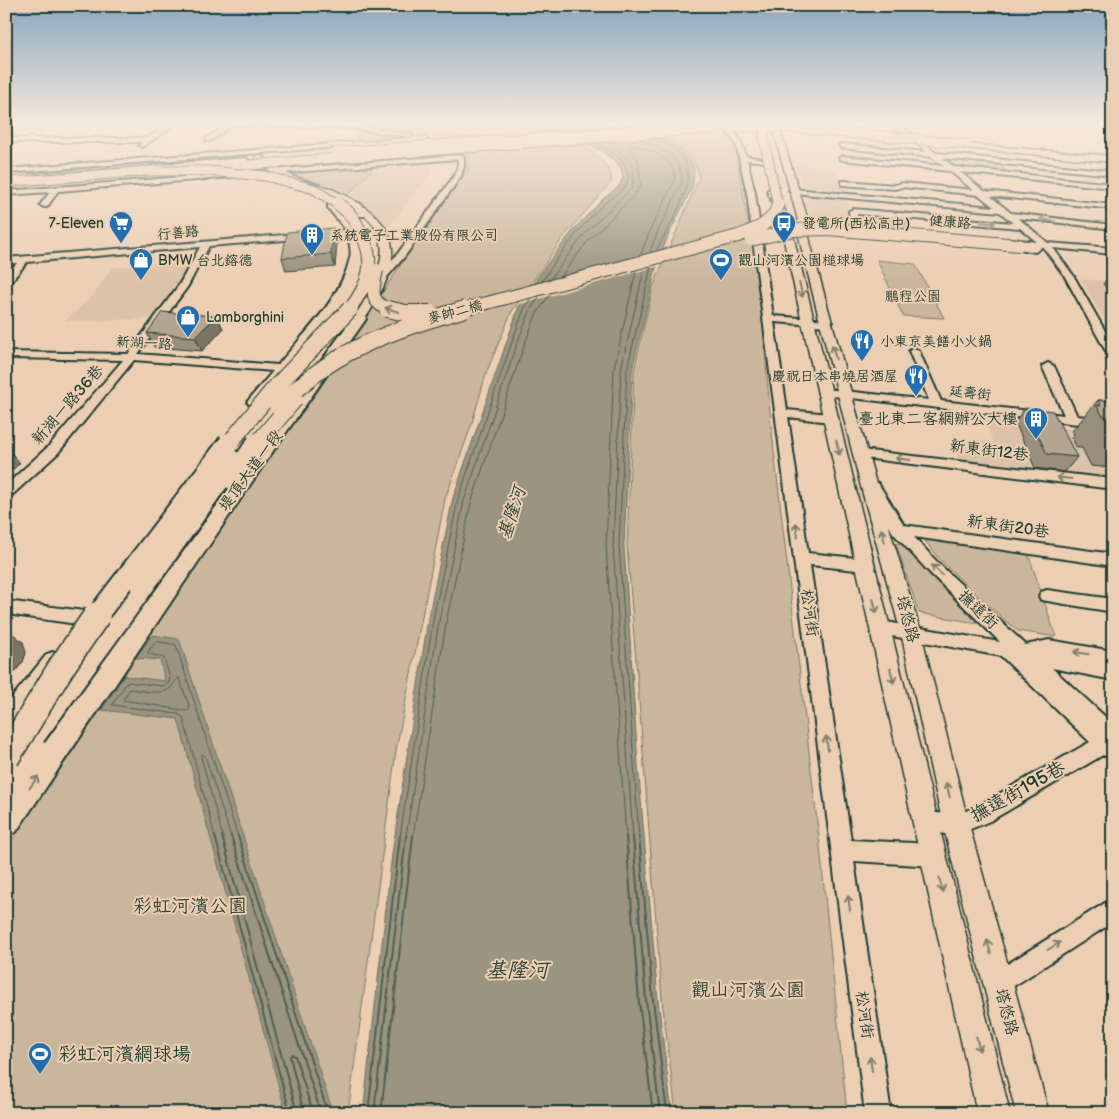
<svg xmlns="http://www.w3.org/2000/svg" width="1119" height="1119" font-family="'Balsamiq Sans','LXGW WenKai TC',sans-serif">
	<rect width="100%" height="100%" fill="#ecceb2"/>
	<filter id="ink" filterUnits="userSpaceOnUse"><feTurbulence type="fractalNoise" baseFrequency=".02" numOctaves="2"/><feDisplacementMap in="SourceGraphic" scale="10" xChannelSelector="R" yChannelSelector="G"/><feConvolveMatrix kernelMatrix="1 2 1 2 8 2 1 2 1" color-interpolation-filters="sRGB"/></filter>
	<g filter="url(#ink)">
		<path fill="#dbc2a8" d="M433,161L432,172L386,230L373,215L349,196L378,166Z
			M796,166L836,170L844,184L846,194L803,191Z
			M804,193L846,197L851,221L817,220L811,217Z
			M192,264L152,319L65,321L94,295L112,267Z
			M1080,279L1113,282V333L1094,302Z
			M985,419L1113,434V481L959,462L951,437L993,442Z"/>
		<path fill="#cab69d" stroke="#747a68" d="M311,123C354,123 397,123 440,123C460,123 481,122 501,123C533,126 608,142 612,181L562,239L511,313L487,371L471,426L445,499L396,750L348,1113H6V849L124,676L204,546L318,391L417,240L468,169C468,163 469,156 464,151C440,128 344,124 311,123Z
			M630,123H712L733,136L747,217L754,241L761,301L771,425L820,847L847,1113H676L662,999L627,545L634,370L653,287L699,178C695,142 659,133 630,123Z
			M363,129L411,138L358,142L356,130Z
			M235,155L247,158L28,174L31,171Z
			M940,156L1000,162L1005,171L953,166Z
			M376,166L348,195L322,184L293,174L294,171Z
			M854,211L905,216L908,229L857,225Z
			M877,260L915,264L944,318L903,316Z
			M923,538L1028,553L1056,637L1018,631L980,598L940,560Z
			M902,542L982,624L919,613L896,544Z"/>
		<path fill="#9a9480" stroke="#697162" d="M513,123H627L656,134L675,144L687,154L694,166L693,186L668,236L656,268L632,370L624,545L638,765L658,1000L672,1113H363L392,854L428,619L453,498L519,306L544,268L574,229L604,198L618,187L623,178L621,168L616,162L600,150L548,129Z
			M153,635L179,639L333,1113H286L178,719L102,710L124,676L165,681L160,660L135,658Z"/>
		<path fill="#ecceb2" d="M665,251L659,266L517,305L529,287Z"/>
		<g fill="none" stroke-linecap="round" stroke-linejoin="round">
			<path stroke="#506052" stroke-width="1" d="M656,139C664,144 676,148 682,156C701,180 668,227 657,250
				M641,140C662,148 683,157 682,183L658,231L650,252
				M562,275L588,241L635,195L641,184L638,160L629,148L631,145C650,150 675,157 675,180L651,228L641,254
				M551,278L586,232L632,188L634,172L630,161L609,143
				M542,281C560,254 580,226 605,203C613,196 626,191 628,179C630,161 611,150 597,144
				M179,678L190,708L188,711L123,700L130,689C141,690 157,695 168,690C173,687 174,681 179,678Z
				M215,837L183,717L178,714L112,705L127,682L163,686L169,683L170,678L164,658L147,653L156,641L176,645L238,837
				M223,837L201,757L202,754L205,756L231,837
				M400,837L433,620L458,499L513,339L524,309L530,299
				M406,837L439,621L464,501L518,341L530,311L539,297
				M413,837L446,623L471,503L525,343L536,315L550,294
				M626,837L606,546L614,368L636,271
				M633,837L613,545L621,369L644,269
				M639,837L619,545L627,370L651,267"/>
			<path stroke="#506052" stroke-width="2" d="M215,836L290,1113
				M222,836L297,1113
				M231,836L321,1113
				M238,836L328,1113
				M626,836L639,1002L653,1113
				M633,836L646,1001L660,1113
				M639,836L653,1000L667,1113
				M304,1113L290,1057L292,1054L295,1056L313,1113
				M368,1113L400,836
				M374,1113L406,836
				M381,1113L413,836"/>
			<g stroke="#1f3d34" stroke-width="4">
				<path id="minor" d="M171,123H178L142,147L139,145L142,142H6V138H148Z
					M223,123L352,124L412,135L409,137L352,128L233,125L210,141H206V139L226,125Z
					M717,123C734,123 742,142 746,156L768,160L765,162L747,160L755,193L773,316L827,320L832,323L827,326L774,322L787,410L830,414L836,418L830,422L788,417L808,553L865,559L870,561L873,565L870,569L865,571L810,565L851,840L934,844L941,848L945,855L941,862L934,866L854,861L891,1113H865L747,193L736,144L726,130Z
					M891,123H898L936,153L1113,171V175L942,158L954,167L1113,184V188L960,172L984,191L1113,205V209L990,196L1011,213L1113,225V229L1018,218L1048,243L1113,248V254L1053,248L1073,275L1113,345V358L1108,355L1064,275L1043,247L1009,244L1008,242L1012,239L1037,242L1020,228L857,214L859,227L855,229L851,227L849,211L853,209L1013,223L1000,212L793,193L789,191L793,189L994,207L979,195L902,187L895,189L842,185V181H845L895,185L902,183L973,190L950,171L842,160L839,158L842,156L944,166L932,157L842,148L839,146L842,144L927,152Z
					M424,137L427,139L426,140L6,173V169Z
					M461,155L464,157V166L461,176L405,256L388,276L385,277L380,274L399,252L454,176L458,166V159L58,191L47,207H44L40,205L50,192L6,195V191Z
					M328,204H334L356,232L359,256L352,282L327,318L257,404H249L247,402L273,371L134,360L58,453L11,496L6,498V485L48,447L123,360L6,358V352L128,354L179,285L200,247L27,262L9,284L6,285V276L17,263L6,264V258L346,230L328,208ZM348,235C349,242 352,251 350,258C341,299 304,333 278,365L138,354L188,286L209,246Z
					M781,221L817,222L821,224L817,226L784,225L780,223Z
					M914,348L919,351L941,401L1064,415L1042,366L1048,363L1054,366L1077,416L1113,420V428L825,395L819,392L825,389L929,400L909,351Z
					M861,450L1113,479V489L856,457L855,454Z
					M873,481L878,483L904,525L1113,554V566L914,537L939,564L1026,645L1049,640L1113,651V680L1052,668L1113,724V760L1103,755L990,821L956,835L927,832L920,829L917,822L920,815L927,812L956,815L976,807L1090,742L1001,656L875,633L873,628L875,623L881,621L1000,642L929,572L893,533L866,486L868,483Z
					M1047,590L1113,599V612L1041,600L1039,596L1041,592Z
					M6,601L84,611L90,613L92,618L90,623L84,625L6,614Z
					M53,652L59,654L62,659L59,664L12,726L6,728V705L47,654Z
					M1113,898V922L1006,991L998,995L990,991L986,983L990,975Z"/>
			</g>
			<g stroke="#1f3d34" stroke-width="3">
				<path id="major" d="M772,125L779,127L808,220L807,228L811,246L877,487L921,633L969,825L1049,1113H1016L943,825L901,633L861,487L801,246L797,228L798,220Z
					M941,142L1113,156V162L944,146L940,144Z
					M259,155C272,160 281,172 295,177C308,182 321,185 334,190C407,223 405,260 363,322L359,323L353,319C406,239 384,212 298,184C292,182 286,180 281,177C276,174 270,168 265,167C259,166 252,168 246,168C230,170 213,171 197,173L193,170L197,167L260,162L255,158Z
					M772,187L777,190L791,227L1010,1113H977L781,227L767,190Z
					M356,230L360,231C378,262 359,291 340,317H332L330,314C349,287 365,267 351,233Z"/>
			</g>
			<g stroke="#1f3d34" stroke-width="4">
				<path id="highway" d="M245,158L250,161L248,163L153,171L148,168L153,165Z
					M356,202C362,203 365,209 369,214L367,216H359L351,205L352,203Z
					M1019,241L1039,245L1041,248L1035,252L1015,248L1013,245Z
					M341,289L351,295L342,316L325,336H315L313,333L329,315L337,296L334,293Z
					M359,315L364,316L366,319L266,461L16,832L6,836V772L21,752L18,751L14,742L18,733L133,584L141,581L149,584L152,590L149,596L43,742L45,743L354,316Z"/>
			</g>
			<use href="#minor" fill="#ecceb2" fill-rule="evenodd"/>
			<use href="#major" fill="#ecceb2" fill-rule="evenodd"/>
			<use href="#highway" fill="#ecceb2" fill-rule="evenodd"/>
			<g stroke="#1f3d34" stroke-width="9" stroke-linecap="butt">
				<path id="minor-bridge" d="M336,151L702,125"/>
			</g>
			<g stroke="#1f3d34" stroke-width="11" stroke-linecap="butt">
				<path id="major-bridge" d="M733,127H784L967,144"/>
			</g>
			<g stroke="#1f3d34" stroke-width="11" stroke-linecap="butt">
				<path id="highway-bridge-far4" d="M771,123L765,128L764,139L778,206
					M248,165L707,129L753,123
					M6,182L150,171H208L265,176L314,189L340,206"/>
			</g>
			<g stroke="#1f3d34" stroke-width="14" stroke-linecap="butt">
				<path id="highway-bridge-far3" d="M338,204C350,212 354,219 360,231C377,261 369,284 349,310
					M751,240L794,230L828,229L1019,245
					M377,270C373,289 368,302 390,310
					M461,310L738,236C754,230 775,223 778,204"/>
			</g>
			<g stroke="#1f3d34" stroke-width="18" stroke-linecap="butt">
				<path id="highway-bridge-far2" d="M387,309L406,313H430
					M277,406C295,390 313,374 334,361C374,336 420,322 465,309
					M228,445L273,390L350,309
					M256,445L295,399"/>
			</g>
			<g stroke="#1f3d34" stroke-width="24" stroke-linecap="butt">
				<path id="highway-bridge-far1" d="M232,479L257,443
					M141,590L233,461
					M96,617L229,443"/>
			</g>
			<g stroke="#1f3d34" stroke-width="29" stroke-linecap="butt">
				<path id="highway-bridge" d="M6,758L62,666L97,615"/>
			</g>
			<use href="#minor-bridge" stroke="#ecceb2" stroke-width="7"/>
			<use href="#major-bridge" stroke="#ecceb2" stroke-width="9"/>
			<use href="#highway-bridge-far4" stroke="#ecceb2" stroke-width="9"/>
			<use href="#highway-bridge-far3" stroke="#ecceb2" stroke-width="12"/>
			<use href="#highway-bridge-far2" stroke="#ecceb2" stroke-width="16"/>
			<use href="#highway-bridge-far1" stroke="#ecceb2" stroke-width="20"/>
			<use href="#highway-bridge" stroke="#ecceb2" stroke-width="26"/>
		</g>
		<path fill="#9a8e7b" stroke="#1f3d34" d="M337,241L335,267L286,271L282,258Z
			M1112,272H1113V297L1103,284Z
			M217,316L223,329L202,351L154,347L147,333Z
			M1098,400L1113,401V468L1091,466L1082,448H1077L1071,437L1074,434L1072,431Z
			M1025,408L1077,457L1065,472L1035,468L1015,422Z"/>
		<path fill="#7d7464" stroke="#1f3d34" d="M334,228L337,241L335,267L331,254Z
			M217,316L223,329L202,351L195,337Z
			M6,447L20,463L6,476Z
			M7,629L23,642L26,653L23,662L6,683Z"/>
		<path fill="#b3a58f" stroke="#1f3d34" d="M334,228L331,254L282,258L287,232Z
			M162,312L217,316L195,337L147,333Z
			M1098,400L1113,401V425L1108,417L1103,416L1096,405L1101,406Z
			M1025,408L1053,411L1077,457L1047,454Z
			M6,629L10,640L6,650Z"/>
		<defs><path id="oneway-shaft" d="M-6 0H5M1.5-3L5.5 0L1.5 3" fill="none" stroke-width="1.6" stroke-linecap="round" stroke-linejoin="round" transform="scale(1.25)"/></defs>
		<g stroke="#7b7e6d">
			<use href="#oneway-shaft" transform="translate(1047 220) rotate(-173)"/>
			<use href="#oneway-shaft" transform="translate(988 223) rotate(5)"/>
			<use href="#oneway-shaft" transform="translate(801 290) rotate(77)"/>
			<use href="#oneway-shaft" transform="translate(392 310) rotate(-162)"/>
			<use href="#oneway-shaft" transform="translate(834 352) rotate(-104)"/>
			<use href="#oneway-shaft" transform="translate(838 448) rotate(77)"/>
			<use href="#oneway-shaft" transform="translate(903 459) rotate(-173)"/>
			<use href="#oneway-shaft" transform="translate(1064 478) rotate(-173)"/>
			<use href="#oneway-shaft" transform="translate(797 530) rotate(-98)"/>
			<use href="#oneway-shaft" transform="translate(883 536) rotate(-106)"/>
			<use href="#oneway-shaft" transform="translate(937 570) rotate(-135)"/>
			<use href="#oneway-shaft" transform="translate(875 606) rotate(76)"/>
			<use href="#oneway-shaft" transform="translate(1081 653) rotate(-171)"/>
			<use href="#oneway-shaft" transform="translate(892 676) rotate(77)"/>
			<use href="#oneway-shaft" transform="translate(827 743) rotate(-98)"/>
			<use href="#oneway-shaft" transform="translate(34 782) rotate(-55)"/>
			<use href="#oneway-shaft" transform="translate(948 790) rotate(-103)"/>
			<use href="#oneway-shaft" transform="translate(941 885) rotate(77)"/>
			<use href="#oneway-shaft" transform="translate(849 903) rotate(-98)"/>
			<use href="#oneway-shaft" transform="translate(1054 946) rotate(-32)"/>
			<use href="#oneway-shaft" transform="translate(989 947) rotate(-105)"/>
			<use href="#oneway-shaft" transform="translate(978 1044) rotate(77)"/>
			<use href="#oneway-shaft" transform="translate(871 1064) rotate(-98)"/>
		</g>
	</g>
	<linearGradient id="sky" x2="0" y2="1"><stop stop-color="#89a7be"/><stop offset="0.44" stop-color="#f6e9dc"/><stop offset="1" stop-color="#f6e9dc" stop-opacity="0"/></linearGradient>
	<rect width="1119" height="280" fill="url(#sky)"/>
	<defs>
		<g id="supermarket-pin" transform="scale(1.25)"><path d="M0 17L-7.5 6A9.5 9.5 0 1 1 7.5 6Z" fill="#1f6fb2" stroke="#ecceb2"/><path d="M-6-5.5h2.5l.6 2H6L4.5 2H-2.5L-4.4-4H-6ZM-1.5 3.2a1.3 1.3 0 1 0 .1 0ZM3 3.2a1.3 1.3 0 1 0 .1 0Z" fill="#fff"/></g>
		<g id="bus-pin" transform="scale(1.25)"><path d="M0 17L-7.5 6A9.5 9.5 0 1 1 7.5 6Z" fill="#1f6fb2" stroke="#ecceb2"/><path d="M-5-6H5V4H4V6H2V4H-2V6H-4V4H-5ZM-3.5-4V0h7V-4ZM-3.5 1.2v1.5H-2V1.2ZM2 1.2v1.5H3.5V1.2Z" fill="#fff"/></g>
		<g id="building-pin" transform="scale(1.25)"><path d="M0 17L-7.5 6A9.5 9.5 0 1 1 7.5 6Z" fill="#1f6fb2" stroke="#ecceb2"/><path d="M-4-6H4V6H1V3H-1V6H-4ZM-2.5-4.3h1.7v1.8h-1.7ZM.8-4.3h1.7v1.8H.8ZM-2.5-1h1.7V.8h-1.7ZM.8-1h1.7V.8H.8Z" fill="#fff"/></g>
		<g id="shop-pin" transform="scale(1.25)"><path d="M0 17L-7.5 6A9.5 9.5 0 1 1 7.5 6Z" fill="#1f6fb2" stroke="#ecceb2"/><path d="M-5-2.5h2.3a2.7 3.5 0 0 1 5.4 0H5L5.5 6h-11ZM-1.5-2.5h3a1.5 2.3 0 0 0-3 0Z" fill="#fff"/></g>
		<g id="stadium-pin" transform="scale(1.25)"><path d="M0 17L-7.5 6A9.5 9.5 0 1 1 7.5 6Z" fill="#1f6fb2" stroke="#ecceb2"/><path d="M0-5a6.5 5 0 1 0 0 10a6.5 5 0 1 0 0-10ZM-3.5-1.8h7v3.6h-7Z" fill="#fff"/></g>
		<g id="restaurant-pin" transform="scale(1.25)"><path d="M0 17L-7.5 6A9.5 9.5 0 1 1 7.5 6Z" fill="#1f6fb2" stroke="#ecceb2"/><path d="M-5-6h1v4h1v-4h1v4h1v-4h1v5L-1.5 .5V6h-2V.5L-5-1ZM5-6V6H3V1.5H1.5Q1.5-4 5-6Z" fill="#fff"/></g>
	</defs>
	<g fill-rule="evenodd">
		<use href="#supermarket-pin" x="121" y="223"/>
		<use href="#bus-pin" x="784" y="223"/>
		<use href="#building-pin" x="312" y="235"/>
		<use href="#shop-pin" x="141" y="260"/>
		<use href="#stadium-pin" x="721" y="260"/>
		<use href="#shop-pin" x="188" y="317"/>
		<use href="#restaurant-pin" x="862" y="341"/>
		<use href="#restaurant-pin" x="916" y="376"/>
		<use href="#building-pin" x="1036" y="419"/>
		<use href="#stadium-pin" x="40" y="1054"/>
	</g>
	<g text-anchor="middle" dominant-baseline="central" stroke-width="4" stroke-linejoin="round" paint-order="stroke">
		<g font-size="14" fill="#1f3d34" stroke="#ecceb2">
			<text transform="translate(950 222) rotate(5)">健康路</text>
			<text transform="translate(178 233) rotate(-5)">行善路</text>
			<text transform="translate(455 312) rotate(-15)">麥帥二橋</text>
			<text transform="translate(144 343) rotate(3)">新湖一路</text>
			<text transform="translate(970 393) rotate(6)">延壽街</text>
		</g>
		<g font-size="14" fill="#1f3d34" stroke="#ecceb2" text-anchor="start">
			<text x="104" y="223" text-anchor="end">7-Eleven</text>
			<text x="802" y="223">發電所(西松高中)</text>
			<text x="330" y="235">系統電子工業股份有限公司</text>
			<text x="158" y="260">BMW 台北鎔德</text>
			<text x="738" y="260">觀山河濱公園槌球場</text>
			<text x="206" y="317">Lamborghini</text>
			<text x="880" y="341">小東京美饍小火鍋</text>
			<text x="898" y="376" text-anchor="end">慶祝日本串燒居酒屋</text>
		</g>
		<g font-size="14" fill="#30493e" stroke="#ecceb2">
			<text x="913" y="296">鵬程公園</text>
		</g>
		<g font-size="16" fill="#1f3d34" stroke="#ecceb2">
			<text transform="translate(68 405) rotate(-49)">新湖一路36巷</text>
			<text transform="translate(989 451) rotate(7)">新東街12巷</text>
			<text transform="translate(251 471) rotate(-54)">堤頂大道一段</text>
			<text transform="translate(1008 527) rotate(8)">新東街20巷</text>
			<text transform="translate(978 610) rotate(44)">撫遠街</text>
			<text transform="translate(809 613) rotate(82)">松河街</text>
			<text transform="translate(907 619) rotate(75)">塔悠路</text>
			<text transform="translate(1006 1012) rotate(75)">塔悠路</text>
			<text transform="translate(864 1015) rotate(82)">松河街</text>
		</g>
		<g font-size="16" fill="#1f3d34" stroke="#ecceb2" text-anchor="end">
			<text x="1018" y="419">臺北東二客網辦公大樓</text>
		</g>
		<g font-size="18" font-style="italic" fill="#2b463c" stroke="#ecceb2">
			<text transform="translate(512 513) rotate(-72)">基隆河</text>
		</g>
		<g font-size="19" fill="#1f3d34" stroke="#ecceb2">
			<text transform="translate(1018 792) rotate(-29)">撫遠街195巷</text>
		</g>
		<g font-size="19" fill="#30493e" stroke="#ecceb2">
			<text x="190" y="906">彩虹河濱公園</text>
			<text x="748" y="990">觀山河濱公園</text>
		</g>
		<g font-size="19" fill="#1f3d34" stroke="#ecceb2" text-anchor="start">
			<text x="58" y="1054">彩虹河濱網球場</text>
		</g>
		<g font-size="21" font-style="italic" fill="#2b463c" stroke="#ecceb2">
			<text x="517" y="970">基隆河</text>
		</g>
	</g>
	<rect width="1119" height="1119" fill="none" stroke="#ecceb2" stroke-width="25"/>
	<rect x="12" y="12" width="1094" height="1094" fill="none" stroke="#1f3d34" stroke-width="2" filter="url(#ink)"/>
</svg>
